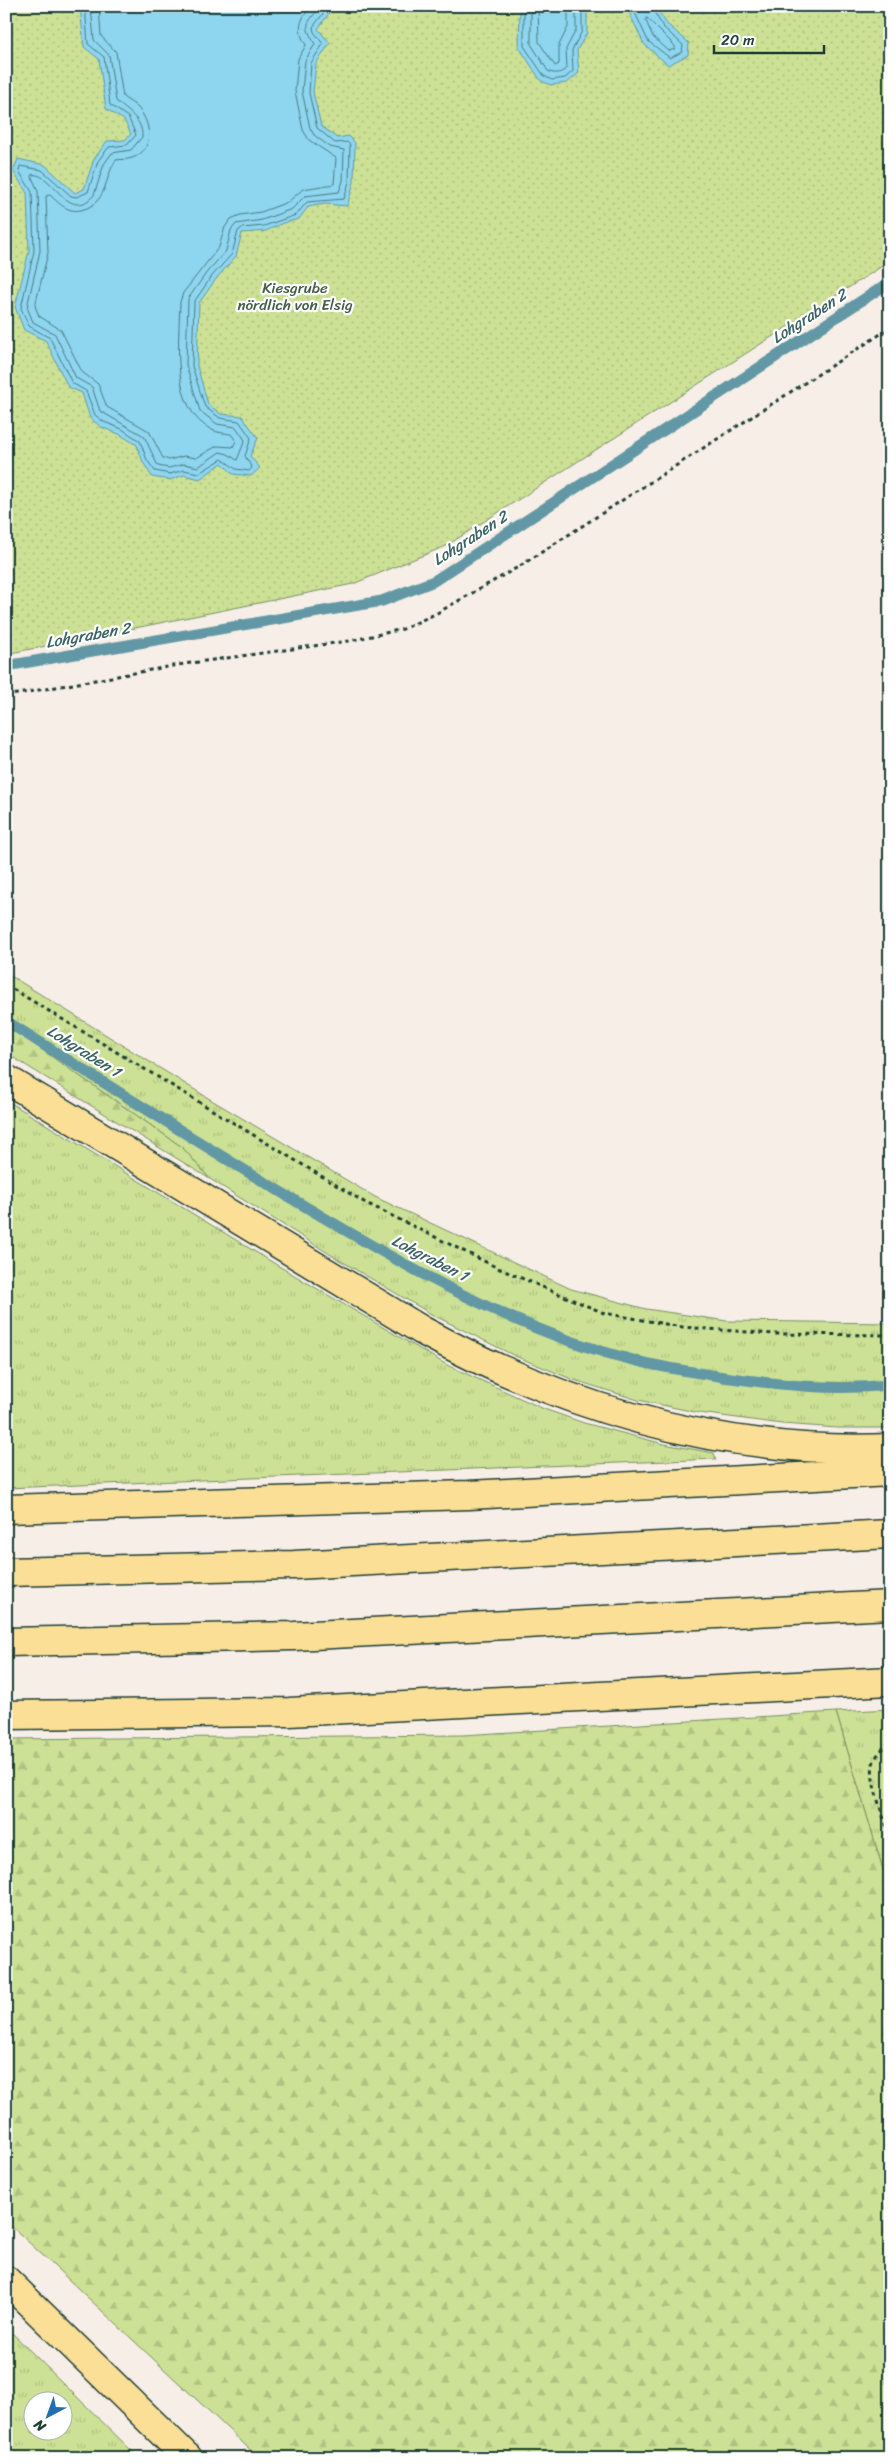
<svg xmlns="http://www.w3.org/2000/svg" width="896" height="2464" font-family="Sriracha,sans-serif">
	<defs>
		<pattern id="grass-tufts" width="24" height="20" patternUnits="userSpaceOnUse" patternTransform="scale(1.25)"><rect width="24" height="20" fill="#cce195"/><path d="M3 7l-1-3M5 7V3M7 7l1-3M15 17l-1-3M17 17v-4M19 17l1-3" fill="none" stroke="#afc281"/></pattern>
		<pattern id="forest-firs" width="22" height="20" patternUnits="userSpaceOnUse" patternTransform="scale(1.25)"><rect width="22" height="20" fill="#cce195"/><path d="M5 1l3.5 6h-7zM16 11l3.5 6h-7z" fill="#afc281"/></pattern>
		<pattern id="park-dots" width="8" height="8" patternUnits="userSpaceOnUse" patternTransform="scale(1.25)"><rect width="8" height="8" fill="#cce195"/><path d="M2 2h.1M6 6h.1" fill="none" stroke="#afc281" stroke-width="1.8" stroke-linecap="round"/></pattern>
	</defs>
	<rect width="100%" height="100%" fill="#f7eee7"/>
	<filter id="ink" filterUnits="userSpaceOnUse"><feTurbulence type="fractalNoise" baseFrequency=".02" numOctaves="2"/><feDisplacementMap in="SourceGraphic" scale="10" xChannelSelector="R" yChannelSelector="G"/><feConvolveMatrix kernelMatrix="1 2 1 2 8 2 1 2 1" color-interpolation-filters="sRGB"/></filter>
	<g filter="url(#ink)">
		<path fill="url(#grass-tufts)" stroke="#768f64" fill-rule="evenodd" d="M6,973L213,1101L375,1197L571,1289L646,1309L727,1321L890,1323V1428H838L782,1424L700,1413L638,1400L574,1380L515,1356L433,1315L336,1258L210,1179L182,1147L6,1025Z
			M6,1100L277,1265L447,1365L544,1409L584,1423L664,1444L714,1453L716,1459L6,1488Z
			M890,1709V1893L836,1712Z
			M6,2327L139,2458H6ZM32,2402H62V2432H32Z"/>
		<path fill="url(#forest-firs)" stroke="#768f64" d="M6,1025L182,1147L210,1179L6,1053Z
			M836,1712L890,1893V2458H259L6,2221V1739L463,1735Z"/>
		<path fill="url(#park-dots)" stroke="#768f64" d="M6,6H890V261L446,546L353,584L6,654Z"/>
		<path fill="#8ed5f0" stroke="#6298a5" d="M80,6H334L318,29L330,43L316,64L313,92L321,126L337,138L349,136L355,143L354,182L347,206L325,204L308,207L299,219L283,223L266,231L242,233L236,256L216,279L199,303L197,366L208,404L221,414L242,416L258,438L250,456L260,468L251,476L233,474L222,463L200,479L184,475L170,480L152,477L143,462L137,445L119,434L101,427L90,418L82,393L68,387L46,341L24,330L15,307L29,251L27,193L13,171L18,159L45,165L75,193L84,189L94,159L107,141L125,140L131,134L124,120L106,109L99,59L84,47Z
			M520,6H587V33L577,50L579,73L567,83L551,85L541,81L519,47Z
			M626,6H655L667,24L689,43L688,55L668,65L644,44Z"/>
		<g fill="none" stroke-linecap="round" stroke-linejoin="round">
			<path stroke="#4b7a7f" stroke-width="1" d="M85,6L88,44L104,57L110,105L128,117L136,135L127,145L109,147L98,161L88,192L77,197L71,196L42,170L20,166L19,171L32,192L34,251L21,308L29,326L50,338L72,383L86,391L95,415L104,422L122,429L140,441L147,460L155,471L170,474L184,470L199,473L222,459L236,469L249,471L252,468L245,456L251,438L239,421L220,418L205,407L192,366L194,302L212,276L232,254L238,231L242,228L264,226L296,215L307,202L344,199L349,182L350,145L347,142L335,143L317,128L309,93L311,63L323,44L314,32L313,27L329,6
				M91,6L94,40L109,55L116,101C127,111 143,119 142,137L131,150L112,153L104,164L94,195C67,225 53,170 31,175L38,191L40,251L27,307L33,322L55,334L76,378L92,387L100,411L144,436L158,466L169,468L184,464L198,467L220,452L228,454L237,460L245,440L236,427L217,424L200,411L186,365L188,299L207,272L226,251L231,230L236,224L262,220L292,209L305,196L339,192L343,181L344,150L330,147L314,135L310,128L302,91L305,61L315,44C303,23 306,25 321,6
				M99,6L101,36L116,52L123,97C128,101 135,104 139,109C151,124 155,150 132,158C127,160 121,159 116,160C105,176 107,200 87,208C70,215 62,206 50,195L46,196L48,253L35,306L39,316L61,330L82,372L98,384L107,407L149,431L163,458L169,460L184,456L196,458L217,446L233,447L236,441L231,434C225,433 218,433 212,430C170,409 179,342 180,302L183,293L219,247L225,227L231,219L240,215L261,212L288,202L303,189L334,184L336,158L309,140L303,130L295,91L298,59L306,45C296,29 300,20 311,6
				M524,6V46L544,76L552,80L565,78L573,71L572,50L582,31V6
				M531,6V44L548,71C555,75 562,73 567,68L566,49L576,30V6
				M538,6L539,42L555,66L559,64V45L568,27V6
				M632,6L648,41L670,58L682,52L683,45L663,27L651,6
				M647,18L675,46V49L669,51L653,37L646,21Z"/>
			<path stroke="#6298a5" stroke-width="11" d="M6,666L382,601L434,581L890,282
				M6,1021C100,1080 194,1140 289,1197C397,1261 509,1329 633,1360C663,1368 694,1372 724,1377C780,1385 834,1391 890,1385"/>
			<g stroke="#1f3d34" stroke-width="31">
				<path id="primary" d="M6,2280L188,2458"/>
			</g>
			<g stroke="#1f3d34" stroke-width="31">
				<path id="highway" d="M6,1079L423,1331C567,1409 725,1455 890,1448
					M6,1509L469,1495L890,1472
					M6,1572L294,1565L890,1534
					M6,1642L294,1636L890,1605
					M6,1715L289,1712L890,1681"/>
			</g>
			<path stroke="#1f3d34" stroke-width="3" stroke-dasharray="4 4" stroke-linecap="butt" d="M6,696L184,664L349,641L403,629L437,613L520,566L890,328
				M6,985L364,1202L500,1269L604,1313L682,1327L774,1334L890,1335
				M890,1743C883,1747 875,1757 873,1764C869,1782 885,1820 890,1837
				M6,2455L9,2458"/>
			<use href="#primary" stroke="#fbdf96" stroke-width="28"/>
			<use href="#highway" stroke="#fbdf96" stroke-width="28"/>
		</g>
	</g>
	<g text-anchor="middle" dominant-baseline="central" stroke-width="4.5" stroke-linejoin="round" paint-order="stroke">
		<g font-size="15" fill="#425e47" stroke="#fff">
			<text x="295" y="288">Kiesgrube<tspan x="295" dy="17">nördlich von Elsig</tspan></text>
		</g>
		<g font-size="16" font-style="italic" fill="#3b6363" stroke="#fff">
			<text transform="translate(809 316) rotate(-33)">Lohgraben 2</text>
			<text transform="translate(470 538) rotate(-33)">Lohgraben 2</text>
			<text transform="translate(88 635) rotate(-10)">Lohgraben 2</text>
			<text transform="translate(84 1051) rotate(32)">Lohgraben 1</text>
			<text transform="translate(430 1258) rotate(27)">Lohgraben 1</text>
		</g>
	</g>
	<rect width="896" height="2464" fill="none" stroke="#fff" stroke-width="25"/>
	<rect x="12" y="12" width="871" height="2439" fill="none" stroke="#1f3d34" stroke-width="2" filter="url(#ink)"/>
	<g transform="translate(48 2416) rotate(221)"><circle r="24" fill="#ffffff" stroke="#a5b1ae"/>
	<path d="M0-4L9 19L0 12L-9 19Z" fill="#1f6fb2"/>
	<text y="-8" font-size="14" font-weight="bold" text-anchor="middle" fill="#1f3d34">N</text>
	</g>
	<path d="M714 45v8h110v-8" fill="none" stroke="#1f3d34" stroke-width="2.5"/>
	<text x="721" y="45" font-size="15" fill="#1f3d34" stroke="#ffffff" stroke-width="4" paint-order="stroke">20 m</text>
</svg>
